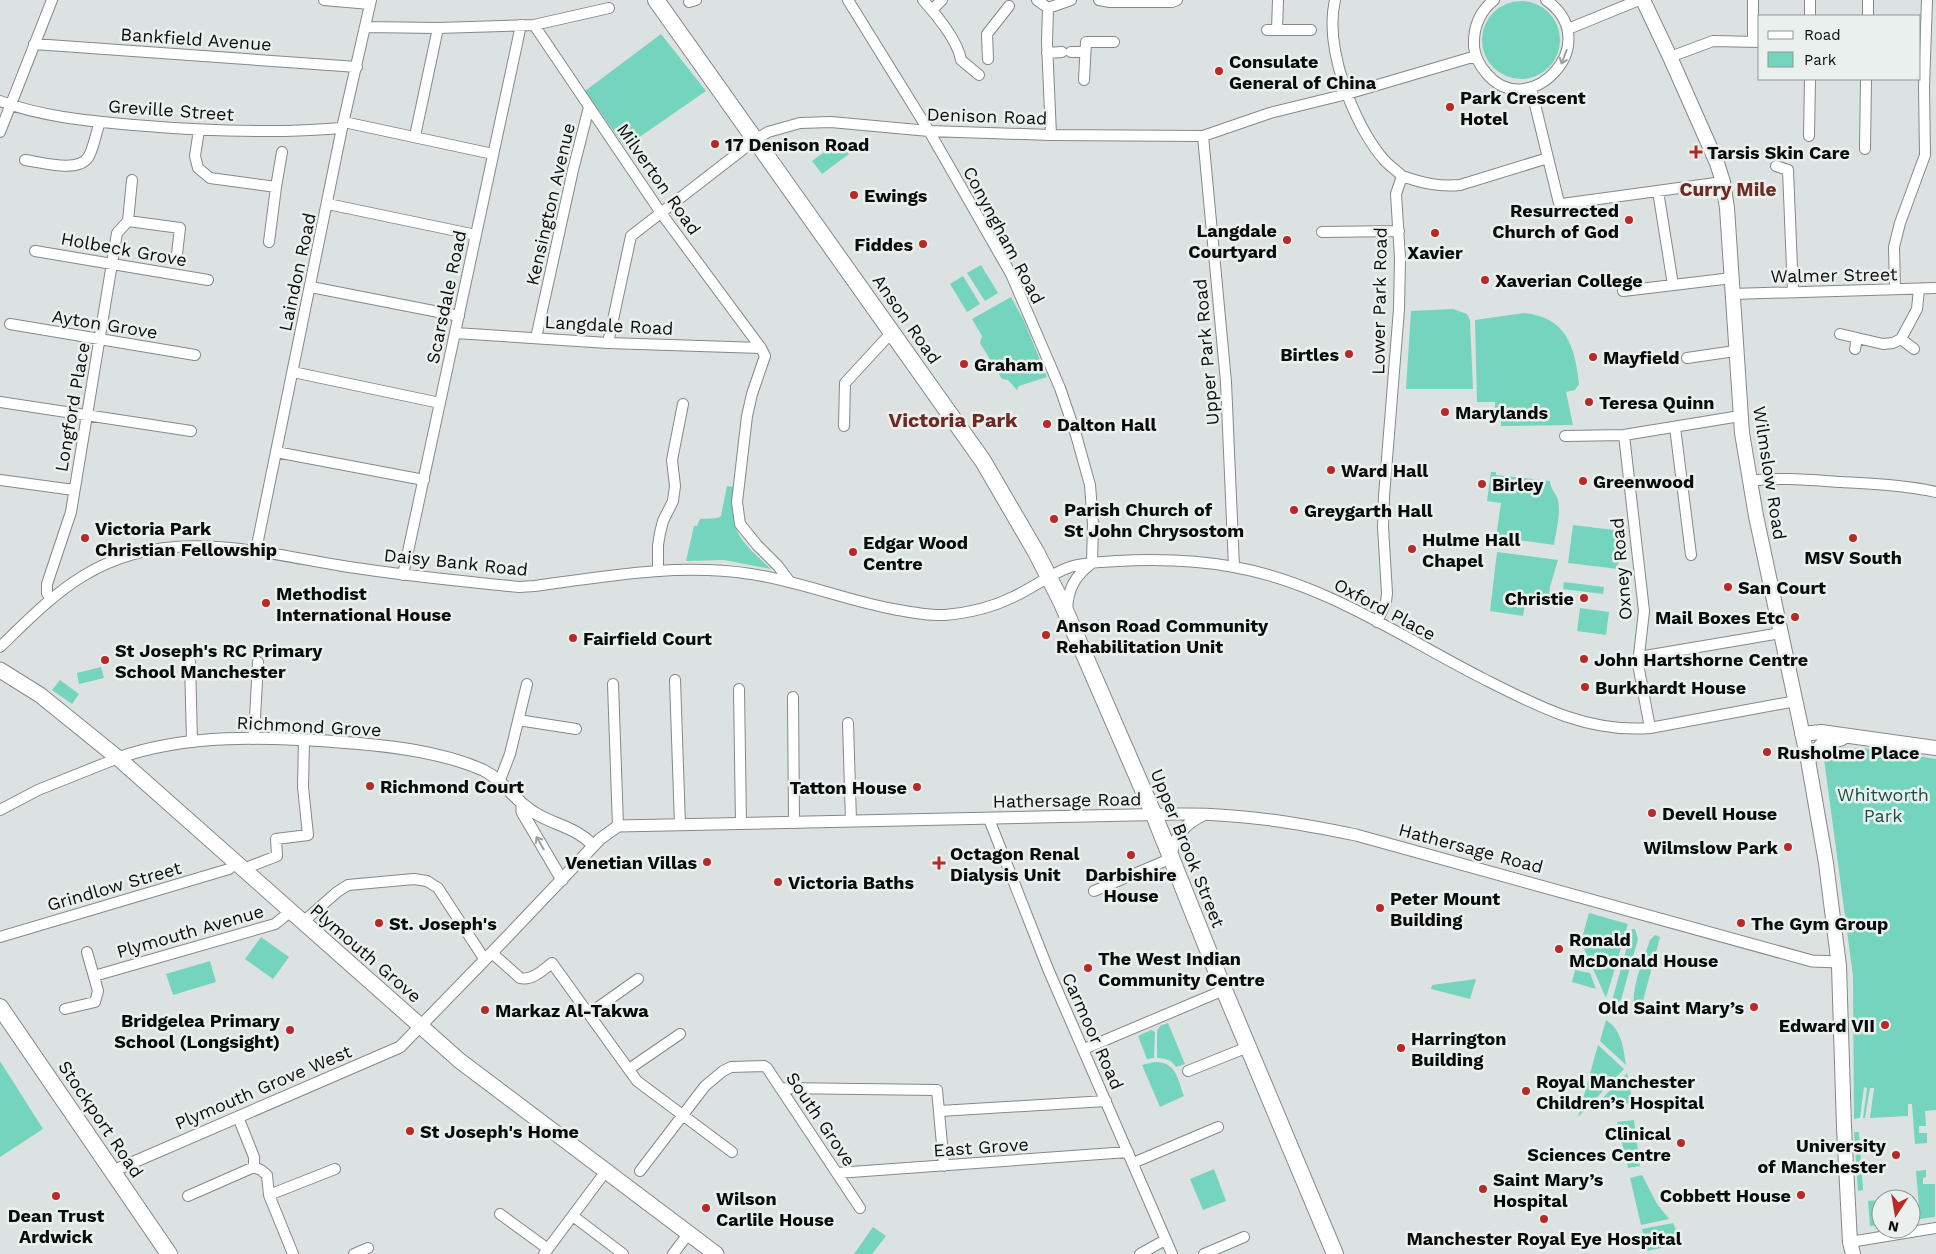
<svg xmlns="http://www.w3.org/2000/svg" width="1936" height="1254" font-family="'Work Sans',sans-serif">
	<rect width="100%" height="100%" fill="#dce2e1"/>
	<path fill="#75d4bd" d="M1482 40a39 39 0 1 1 78 0a39 39 0 1 1-78 0Z
		M661,34L706,91L625,147L585,91Z
		M840,141L849,154L822,174L812,161Z
		M981,265L998,293L985,301L967,273Z
		M963,276L980,304L967,312L950,284Z
		M1011,297L1024,321L1047,377L1019,386L1017,390L1008,380L1002,379L980,343L982,336L972,319Z
		M1453,309L1467,314L1470,320L1473,389H1406L1411,311Z
		M1524,313C1566,317 1575,346 1579,384L1575,390L1566,392L1573,425L1501,426V417L1495,416V402H1477L1475,320Z
		M1491,472H1496V475L1550,481C1550,489 1556,493 1558,500C1561,514 1556,531 1554,545L1496,537L1501,503L1487,501Z
		M727,486L735,487C728,533 740,540 771,569L724,560L686,561L694,526H697L700,519C707,518 716,520 721,516Z
		M1573,525L1622,531L1618,569L1568,563Z
		M1497,552L1558,560L1550,587L1548,603L1526,599L1523,616L1490,611Z
		M1564,582L1604,587L1603,594L1563,589Z
		M1580,608L1609,612L1606,635L1577,631Z
		M101,667L104,678L79,684L77,673Z
		M60,680L79,694L72,704L52,690Z
		M1836,747L1873,749L1936,759V1110L1925,1111L1926,1126H1919V1133H1927V1143L1915,1144L1912,1104H1908V1116L1870,1118L1874,1088H1870L1865,1118H1863L1867,1088L1864,1087L1860,1118L1854,1119L1853,976L1824,759Z
		M1589,913L1628,924L1606,998L1581,942Z
		M1632,929H1635L1638,939L1621,1000L1610,1008Z
		M1655,935L1660,937L1639,1016L1635,1014C1629,991 1643,962 1650,940Z
		M261,937L289,957L273,979L245,959Z
		M210,961L216,982L173,995L166,974Z
		M1575,970L1590,973L1596,989L1572,982Z
		M1476,979L1470,999L1431,989L1432,985Z
		M1606,1020C1622,1030 1623,1047 1626,1065L1600,1041Z
		M1168,1023L1185,1064L1176,1067C1172,1060 1165,1058 1157,1058V1031L1160,1026Z
		M1151,1030L1155,1032L1154,1058L1147,1059L1138,1036Z
		M1598,1045L1624,1069L1578,1117Z
		M0,1061L43,1129L0,1157Z
		M1154,1062C1177,1062 1177,1078 1184,1096L1160,1107L1142,1065Z
		M1627,1073L1632,1098L1629,1103L1591,1110Z
		M1634,1120L1640,1166L1628,1168L1617,1122Z
		M1854,1132H1859L1863,1190L1858,1191Z
		M1214,1169L1226,1201L1203,1210L1190,1179Z
		M1926,1170V1177L1923,1178V1184H1935V1217L1920,1219L1916,1171Z
		M1642,1175L1657,1204L1669,1219L1641,1225L1630,1178Z
		M1881,1200V1225L1870,1226L1868,1201Z
		M1673,1223L1681,1241L1679,1244L1647,1251L1642,1229Z
		M873,1227L886,1236L872,1254H854Z"/>
	<g fill="none" stroke-linecap="round" stroke-linejoin="round">
		<g stroke="#848987" stroke-width="12">
			<path id="minor" d="M324,0L370,4
				M848,0L929,131L1011,274L1060,388L1076,435L1090,485L1093,524L1092,563
				M923,0C936,14 958,41 961,60L979,75
				M1037,0L1048,8
				M1099,0L1110,2H1172L1177,0
				M1335,0C1324,47 1353,125 1385,161C1390,166 1397,171 1402,176L1396,194L1400,258L1399,309L1384,496L1383,527L1387,593L1386,602L1377,622
				M1494,0C1479,12 1473,28 1474,47C1475,58 1480,66 1487,74C1529,123 1607,43 1546,0
				M689,2L696,0
				M1048,8L1047,43L1051,135
				M1048,8L1071,0
				M932,10L942,0
				M1810,16V0
				M1868,16V0
				M534,25L661,213L761,348L765,356L752,394L747,416L737,502L740,524L757,545L778,566L790,582
				M365,27L438,28L534,25L609,8
				M1568,29L1639,0
				M1267,30H1311
				M1277,30L1278,0
				M1753,42V0
				M34,44L357,67
				M1071,52H1085
				M1047,53L1062,52
				M1670,57L1713,41L1760,42
				M988,59L987,34L1009,6
				M1084,80L1086,42H1114
				M1531,88L1559,203L1562,204L1723,182
				M0,101C42,117 90,121 134,125C204,131 273,134 342,128
				M344,122L493,154
				M199,130L195,156L198,168L210,178L276,187L269,242
				M0,132L52,0
				M415,136L438,28
				M1203,136L1226,382L1234,567
				M1809,136L1810,79
				M1865,149L1866,79
				M25,160C41,162 79,174 89,156C94,146 96,133 100,122
				M1776,166L1788,170L1793,292
				M1402,176C1422,183 1439,187 1460,185L1548,158
				M276,187L282,152
				M1658,191L1673,285
				M328,204L476,235
				M128,221L180,228L177,254
				M1322,232L1399,231
				M35,251L208,280
				M311,287L459,316
				M1895,289L1894,247L1900,223L1925,155L1924,87L1927,0
				M1623,291L1732,278
				M1732,294L1936,288
				M10,324L195,355
				M455,333L608,343L761,348
				M1840,334L1883,344L1893,343L1901,339L1917,309L1919,289
				M536,338L573,170L589,107
				M1901,339L1914,349
				M608,343L631,236L755,140L768,132L800,123L831,122L929,131L1051,135L1203,136L1270,113L1347,94L1476,56
				M1855,349L1857,338
				M1687,358L1735,351
				M293,372L440,403
				M0,402L191,431
				M844,426L845,383L892,332
				M1675,427L1691,555
				M1624,435L1644,611L1638,664L1650,728
				M1565,436L1624,435L1740,416
				M276,452L424,480
				M0,480L74,490
				M1749,481C1780,477 1810,480 1841,482C1873,484 1905,485 1936,492
				M256,550L342,128L371,0
				M658,570V545L660,533L663,521L673,501L675,486L672,460L683,404
				M403,575L521,25
				M50,599L47,593V584L71,512L117,233L128,221L132,180
				M1067,610C1068,588 1075,576 1092,563
				M0,647C26,622 52,595 83,576C167,524 260,553 349,567C406,576 462,581 519,587L535,586C607,576 678,563 751,574C799,581 845,600 893,609C909,612 929,616 945,615C967,613 993,607 1013,597C1033,588 1050,574 1070,567C1085,562 1101,562 1117,561C1155,559 1196,560 1234,567C1325,583 1403,638 1484,679C1537,706 1588,733 1650,728L1796,701
				M1639,657L1781,633
				M190,662L192,742
				M675,680L680,825
				M613,684L618,826
				M739,689L741,824
				M793,697L794,823
				M518,720L576,729
				M848,723L851,821
				M254,737L258,662
				M500,780L510,754L527,684
				M0,810L38,790L118,758
				M989,819L1048,969L1172,1254
				M243,869L277,856L276,839L308,835L303,787L304,739
				M1094,891L1172,858
				M303,922L337,892L348,885L414,879L427,881L438,888L485,960
				M0,937L229,869L236,862
				M492,953L520,978C532,981 543,970 552,963L637,1081L732,1152
				M94,976L275,924L291,911
				M65,1009L95,1002L98,991L87,952
				M590,1013L638,979
				M1084,1049L1224,990
				M629,1069L680,1034
				M1188,1071L1248,1047
				M780,1088L937,1090L944,1166
				M940,1111L1106,1101
				M238,1117L254,1157V1167L261,1170L267,1175L269,1195L293,1254
				M1133,1163L1218,1127
				M640,1171L705,1086L723,1071L731,1067L764,1066L767,1068L860,1208
				M837,1173L1128,1152
				M269,1195L335,1169
				M188,1196L254,1167
				M500,1214L548,1249
				M573,1216L623,1254
				M1850,1242L1936,1228
				M354,1254L368,1248
				M544,1254L606,1171
				M673,1254L689,1233
				M1140,1254L1165,1240
				M1204,1254L1244,1237"/>
		</g>
		<g stroke="#848987" stroke-width="13">
			<path id="tertiary" d="M118,758C188,733 265,737 339,742C385,745 440,751 483,770C504,780 514,801 535,813C556,826 574,826 593,845
				M522,805V812L562,880
				M1171,855C1175,835 1185,824 1203,815
				M113,1171L400,1047L507,937L600,839L618,826L1179,814C1239,813 1298,823 1356,835L1812,961L1839,962"/>
		</g>
		<g stroke="#848987" stroke-width="16">
			<path id="secondary" d="M1643,0L1670,57L1717,163L1723,182L1727,208L1742,433L1756,516L1808,760L1826,863L1839,966L1844,1127L1850,1242L1853,1254
				M1802,734L1821,732L1936,748
				M1808,760L1823,744L1842,738"/>
		</g>
		<g stroke="#848987" stroke-width="17">
			<path id="primary" d="M0,670L40,695L118,758L460,1061L716,1254"/>
		</g>
		<g stroke="#848987" stroke-width="18">
			<path id="trunk" d="M656,0L983,461L1036,552L1061,601L1154,815L1222,985L1335,1254
				M0,1007L169,1254"/>
		</g>
		<use href="#minor" stroke="#fff" stroke-width="10"/>
		<use href="#tertiary" stroke="#fff" stroke-width="11"/>
		<use href="#secondary" stroke="#fff" stroke-width="14"/>
		<use href="#primary" stroke="#fff" stroke-width="15"/>
		<use href="#trunk" stroke="#fff" stroke-width="16"/>
	</g>
	<defs><path id="oneway-shaft" d="M-6 0H5M1.5-3L5.5 0L1.5 3" fill="none" stroke-width="1.6" stroke-linecap="round" stroke-linejoin="round" transform="scale(1.25)"/></defs>
	<g stroke="#9d9e9e">
		<use href="#oneway-shaft" transform="translate(1564 57) rotate(111)"/>
		<use href="#oneway-shaft" transform="translate(540 843) rotate(-120)"/>
	</g>
	<g fill="#b82927" stroke="#eaf0ee" stroke-width="2">
		<circle cx="1219" cy="71" r="5"/>
		<circle cx="1450" cy="107" r="5"/>
		<circle cx="715" cy="144" r="5"/>
		<path d="M1693.5 144.5h5v5h5v5h-5v5h-5v-5h-5v-5h5z"/>
		<circle cx="854" cy="195" r="5"/>
		<circle cx="1629" cy="220" r="5"/>
		<circle cx="1435" cy="233" r="5"/>
		<circle cx="1287" cy="240" r="5"/>
		<circle cx="923" cy="244" r="5"/>
		<circle cx="1485" cy="280" r="5"/>
		<circle cx="1349" cy="354" r="5"/>
		<circle cx="1593" cy="357" r="5"/>
		<circle cx="964" cy="364" r="5"/>
		<circle cx="1589" cy="402" r="5"/>
		<circle cx="1445" cy="412" r="5"/>
		<circle cx="1047" cy="424" r="5"/>
		<circle cx="1331" cy="470" r="5"/>
		<circle cx="1583" cy="481" r="5"/>
		<circle cx="1482" cy="484" r="5"/>
		<circle cx="1294" cy="510" r="5"/>
		<circle cx="1054" cy="519" r="5"/>
		<circle cx="85" cy="538" r="5"/>
		<circle cx="1853" cy="538" r="5"/>
		<circle cx="1412" cy="549" r="5"/>
		<circle cx="853" cy="552" r="5"/>
		<circle cx="1728" cy="587" r="5"/>
		<circle cx="1584" cy="598" r="5"/>
		<circle cx="266" cy="603" r="5"/>
		<circle cx="1795" cy="617" r="5"/>
		<circle cx="1046" cy="635" r="5"/>
		<circle cx="573" cy="638" r="5"/>
		<circle cx="1584" cy="659" r="5"/>
		<circle cx="105" cy="660" r="5"/>
		<circle cx="1585" cy="687" r="5"/>
		<circle cx="1767" cy="752" r="5"/>
		<circle cx="370" cy="786" r="5"/>
		<circle cx="917" cy="787" r="5"/>
		<circle cx="1652" cy="813" r="5"/>
		<circle cx="1788" cy="847" r="5"/>
		<circle cx="1131" cy="855" r="5"/>
		<circle cx="707" cy="862" r="5"/>
		<path d="M936.5 855.5h5v5h5v5h-5v5h-5v-5h-5v-5h5z"/>
		<circle cx="778" cy="882" r="5"/>
		<circle cx="1380" cy="908" r="5"/>
		<circle cx="379" cy="923" r="5"/>
		<circle cx="1741" cy="923" r="5"/>
		<circle cx="1559" cy="949" r="5"/>
		<circle cx="1088" cy="968" r="5"/>
		<circle cx="1754" cy="1007" r="5"/>
		<circle cx="485" cy="1010" r="5"/>
		<circle cx="1885" cy="1025" r="5"/>
		<circle cx="290" cy="1030" r="5"/>
		<circle cx="1401" cy="1048" r="5"/>
		<circle cx="1526" cy="1091" r="5"/>
		<circle cx="410" cy="1131" r="5"/>
		<circle cx="1681" cy="1143" r="5"/>
		<circle cx="1896" cy="1155" r="5"/>
		<circle cx="1483" cy="1189" r="5"/>
		<circle cx="1801" cy="1195" r="5"/>
		<circle cx="56" cy="1196" r="5"/>
		<circle cx="706" cy="1208" r="5"/>
		<circle cx="1544" cy="1219" r="5"/>
	</g>
	<g text-anchor="middle" dominant-baseline="central" stroke-width="5" stroke-linejoin="round" paint-order="stroke">
		<g font-size="18" fill="#0a0c0c" stroke="#eaf0ee">
			<text transform="translate(196 39) rotate(4)">Bankfield Avenue</text>
			<text transform="translate(171 110) rotate(4)">Greville Street</text>
			<text transform="translate(987 116) rotate(2)">Denison Road</text>
			<text transform="translate(659 179) rotate(55)">Milverton Road</text>
			<text transform="translate(550 204) rotate(-77)">Kensington Avenue</text>
			<text transform="translate(1004 235) rotate(62)">Conyngham Road</text>
			<text transform="translate(124 249) rotate(10)">Holbeck Grove</text>
			<text transform="translate(297 272) rotate(-78)">Laindon Road</text>
			<text transform="translate(1834 275) rotate(-1)">Walmer Street</text>
			<text transform="translate(446 297) rotate(-78)">Scarsdale Road</text>
			<text transform="translate(1379 301) rotate(-89)">Lower Park Road</text>
			<text transform="translate(907 319) rotate(55)">Anson Road</text>
			<text transform="translate(105 324) rotate(9)">Ayton Grove</text>
			<text transform="translate(609 325) rotate(3)">Langdale Road</text>
			<text transform="translate(1206 352) rotate(-95)">Upper Park Road</text>
			<text transform="translate(72 407) rotate(-80)">Longford Place</text>
			<text transform="translate(1770 473) rotate(81)">Wilmslow Road</text>
			<text transform="translate(456 562) rotate(6)">Daisy Bank Road</text>
			<text transform="translate(1621 569) rotate(-95)">Oxney Road</text>
			<text transform="translate(1385 609) rotate(28)">Oxford Place</text>
			<text transform="translate(309 726) rotate(3)">Richmond Grove</text>
			<text transform="translate(1067 800) rotate(-1)">Hathersage Road</text>
			<text transform="translate(1188 848) rotate(68)">Upper Brook Street</text>
			<text transform="translate(1471 848) rotate(15)">Hathersage Road</text>
			<text transform="translate(114 886) rotate(-16)">Grindlow Street</text>
			<text transform="translate(190 931) rotate(-16)">Plymouth Avenue</text>
			<text transform="translate(366 953) rotate(41)">Plymouth Grove</text>
			<text transform="translate(1093 1031) rotate(66)">Carmoor Road</text>
			<text transform="translate(263 1087) rotate(-23)">Plymouth Grove West</text>
			<text transform="translate(101 1119) rotate(56)">Stockport Road</text>
			<text transform="translate(821 1119) rotate(56)">South Grove</text>
			<text transform="translate(981 1147) rotate(-4)">East Grove</text>
		</g>
		<g font-size="18" font-weight="bold" fill="#0a0c0c" stroke="#eaf0ee" text-anchor="start">
			<text x="1229" y="61">Consulate<tspan x="1229" dy="21">General of China</tspan></text>
			<text x="1460" y="97">Park Crescent<tspan x="1460" dy="21">Hotel</tspan></text>
			<text x="725" y="144">17 Denison Road</text>
			<text x="1707" y="152">Tarsis Skin Care</text>
			<text x="864" y="195">Ewings</text>
			<text x="1619" y="210" text-anchor="end">Resurrected<tspan x="1619" dy="21">Church of God</tspan></text>
			<text x="1277" y="230" text-anchor="end">Langdale<tspan x="1277" dy="21">Courtyard</tspan></text>
			<text x="913" y="244" text-anchor="end">Fiddes</text>
			<text x="1435" y="252" text-anchor="middle">Xavier</text>
			<text x="1495" y="280">Xaverian College</text>
			<text x="1339" y="354" text-anchor="end">Birtles</text>
			<text x="1603" y="357">Mayfield</text>
			<text x="974" y="364">Graham</text>
			<text x="1599" y="402">Teresa Quinn</text>
			<text x="1455" y="412">Marylands</text>
			<text x="1057" y="424">Dalton Hall</text>
			<text x="1341" y="470">Ward Hall</text>
			<text x="1593" y="481">Greenwood</text>
			<text x="1492" y="484">Birley</text>
			<text x="1064" y="509">Parish Church of<tspan x="1064" dy="21">St John Chrysostom</tspan></text>
			<text x="1304" y="510">Greygarth Hall</text>
			<text x="95" y="528">Victoria Park<tspan x="95" dy="21">Christian Fellowship</tspan></text>
			<text x="1422" y="539">Hulme Hall<tspan x="1422" dy="21">Chapel</tspan></text>
			<text x="863" y="542">Edgar Wood<tspan x="863" dy="21">Centre</tspan></text>
			<text x="1853" y="557" text-anchor="middle">MSV South</text>
			<text x="1738" y="587">San Court</text>
			<text x="276" y="593">Methodist<tspan x="276" dy="21">International House</tspan></text>
			<text x="1574" y="598" text-anchor="end">Christie</text>
			<text x="1785" y="617" text-anchor="end">Mail Boxes Etc</text>
			<text x="1056" y="625">Anson Road Community<tspan x="1056" dy="21">Rehabilitation Unit</tspan></text>
			<text x="583" y="638">Fairfield Court</text>
			<text x="115" y="650">St Joseph's RC Primary<tspan x="115" dy="21">School Manchester</tspan></text>
			<text x="1594" y="659">John Hartshorne Centre</text>
			<text x="1595" y="687">Burkhardt House</text>
			<text x="1777" y="752">Rusholme Place</text>
			<text x="380" y="786">Richmond Court</text>
			<text x="907" y="787" text-anchor="end">Tatton House</text>
			<text x="1662" y="813">Devell House</text>
			<text x="1778" y="847" text-anchor="end">Wilmslow Park</text>
			<text x="950" y="853">Octagon Renal<tspan x="950" dy="21">Dialysis Unit</tspan></text>
			<text x="697" y="862" text-anchor="end">Venetian Villas</text>
			<text x="1131" y="874" text-anchor="middle">Darbishire<tspan x="1131" dy="21">House</tspan></text>
			<text x="788" y="882">Victoria Baths</text>
			<text x="1390" y="898">Peter Mount<tspan x="1390" dy="21">Building</tspan></text>
			<text x="389" y="923">St. Joseph's</text>
			<text x="1751" y="923">The Gym Group</text>
			<text x="1569" y="939">Ronald<tspan x="1569" dy="21">McDonald House</tspan></text>
			<text x="1098" y="958">The West Indian<tspan x="1098" dy="21">Community Centre</tspan></text>
			<text x="1744" y="1007" text-anchor="end">Old Saint Mary’s</text>
			<text x="495" y="1010">Markaz Al-Takwa</text>
			<text x="280" y="1020" text-anchor="end">Bridgelea Primary<tspan x="280" dy="21">School (Longsight)</tspan></text>
			<text x="1875" y="1025" text-anchor="end">Edward VII</text>
			<text x="1411" y="1038">Harrington<tspan x="1411" dy="21">Building</tspan></text>
			<text x="1536" y="1081">Royal Manchester<tspan x="1536" dy="21">Children’s Hospital</tspan></text>
			<text x="420" y="1131">St Joseph's Home</text>
			<text x="1671" y="1133" text-anchor="end">Clinical<tspan x="1671" dy="21">Sciences Centre</tspan></text>
			<text x="1886" y="1145" text-anchor="end">University<tspan x="1886" dy="21">of Manchester</tspan></text>
			<text x="1493" y="1179">Saint Mary’s<tspan x="1493" dy="21">Hospital</tspan></text>
			<text x="1791" y="1195" text-anchor="end">Cobbett House</text>
			<text x="716" y="1198">Wilson<tspan x="716" dy="21">Carlile House</tspan></text>
			<text x="56" y="1215" text-anchor="middle">Dean Trust<tspan x="56" dy="21">Ardwick</tspan></text>
			<text x="1544" y="1238" text-anchor="middle">Manchester Royal Eye Hospital</text>
		</g>
		<g font-size="18" fill="#155145" stroke="#eaf0ee">
			<text x="1883" y="794">Whitworth<tspan x="1883" dy="21">Park</tspan></text>
		</g>
		<g font-size="19" font-weight="bold" fill="#6f2924" stroke="#eaf0ee">
			<text x="1728" y="189">Curry Mile</text>
		</g>
		<g font-size="20" font-weight="bold" fill="#6f2924" stroke="#eaf0ee">
			<text x="953" y="420">Victoria Park</text>
		</g>
	</g>
	<rect x="1758" y="15" width="162" height="65" fill="#eaf0ee" stroke="#909594"/>
	<rect x="1768" y="31" width="25" height="8" fill="#ffffff" stroke="#909594"/>
	<text x="1804" y="40" font-size="15" fill="#0a0c0c">Road</text>
	<rect x="1768" y="52" width="25" height="15" fill="#75d4bd" stroke="#909594"/>
	<text x="1804" y="65" font-size="15" fill="#0a0c0c">Park</text>
	<g transform="translate(1896 1214) rotate(192)"><circle r="24" fill="#eaf0ee" stroke="#909594"/>
	<path d="M0-4L9 19L0 12L-9 19Z" fill="#b82927"/>
	<text y="-8" font-size="14" font-weight="bold" text-anchor="middle" fill="#0a0c0c">N</text>
	</g>
</svg>
